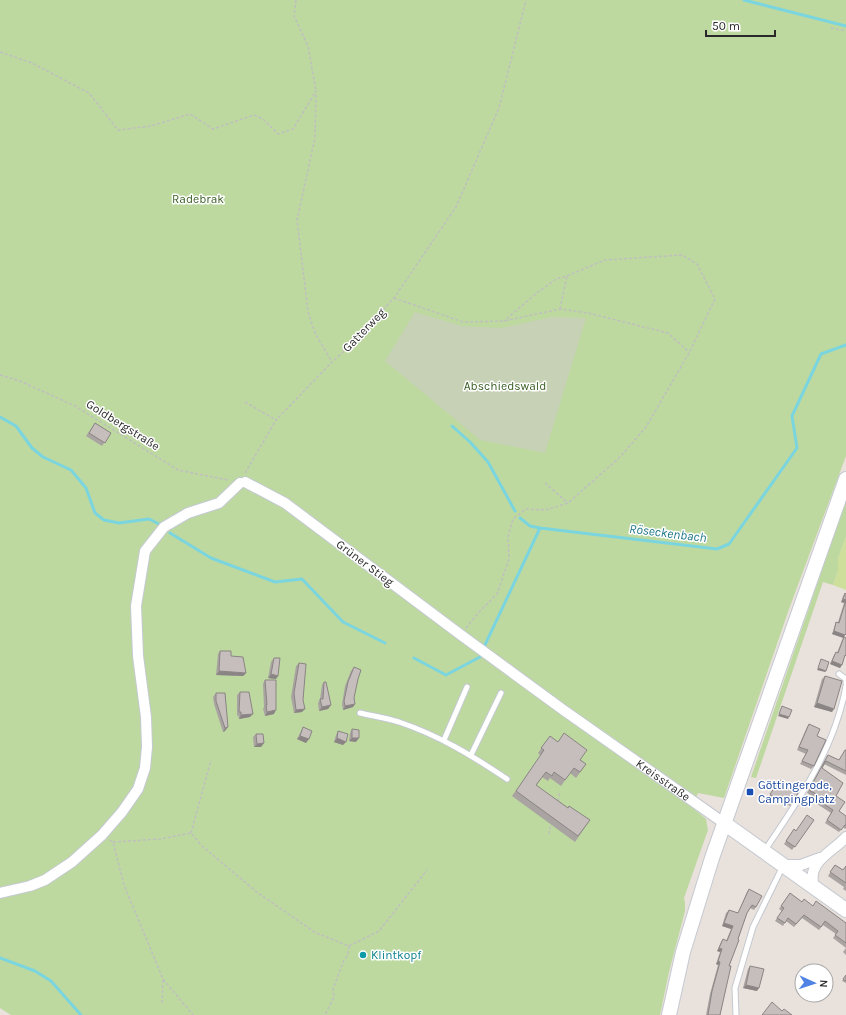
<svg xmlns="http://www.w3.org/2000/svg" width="846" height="1015" font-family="Karla,sans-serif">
	<rect width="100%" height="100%" fill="#e9e1dc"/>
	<path fill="#bdd99f" d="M0,0H846V456L789,609L724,798L698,793L692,807L706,819L708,830L684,898L685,903V911L669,972L660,1015H11L0,1008Z
		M846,500V537L838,559V571L833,585L823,582L756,778L751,777Z"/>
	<path fill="#c7d1b5" d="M415,312L462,326L501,328L552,317L586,318L545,453L480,440L385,361Z"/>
	<path fill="#cedf9c" d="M846,537V590L833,585L838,571V559Z"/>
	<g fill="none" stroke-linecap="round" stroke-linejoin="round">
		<path stroke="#7bd5df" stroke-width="3" d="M744,0L846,26
			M0,417L16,426L32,448L43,457L71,470L86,488L95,513L104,520L119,523L149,519L159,524
			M452,426L470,442L488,462L515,511
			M520,518L530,526L540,528
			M170,533L211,558L275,582L302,579L343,622L385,643
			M484,647L540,528L717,549L729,544L797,448L792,416L821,354L846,345
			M414,658L446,675L480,657
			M0,958L35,971L51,981L81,1015"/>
		<g stroke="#c4c9d1" stroke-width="7">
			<path id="lane" d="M839,674L846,679V683
				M360,713C373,716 386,718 399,722C440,736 471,755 507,779
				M444,740L467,687
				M471,755L501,693
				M765,850C799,800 835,748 846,686
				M736,1015L735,988L753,927L783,866"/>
		</g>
		<g stroke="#c4c9d1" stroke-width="12">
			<g id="street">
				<path id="s1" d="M245,482L285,503L461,635L562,709L724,823"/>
				<path d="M784,865H801L820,858"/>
				<path d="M814,887C806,861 832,853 846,837"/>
				<path d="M0,893L30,886L45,880L72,862L102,835L122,812L138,789L145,768L147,747L146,717L138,656L136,606L145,551L164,527L188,513L219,503L240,483"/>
			</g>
		</g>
		<g stroke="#c4c9d1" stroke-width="16">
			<path id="secondary" d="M724,823L846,910
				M669,1015L683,952L712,858L846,479"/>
		</g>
		<path stroke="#bfbfbf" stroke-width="1.5" stroke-dasharray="3 2" stroke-linecap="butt" d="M296,0L294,16L308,46L316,91
			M831,28L846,31
			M0,52L32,63L89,93L118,130L151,126L190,114L213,129L254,115L263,119L278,134L293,129L316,91L315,138L297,220L308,312L315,333L332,362
			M394,298L463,322L504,321L560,309L588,313L668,333L689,352
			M560,309L567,276
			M0,375L20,381L75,406L178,470L228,480
			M245,402L276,420
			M245,473L276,420L332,362L344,351L394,298L456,207L499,108L526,0
			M545,483L568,503
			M466,628L479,612L497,594L509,559L508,537L513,519L526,509L546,510L568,503L619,458L646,427L689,353L715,299L697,264L682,255L605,260L567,276L556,279L538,292L504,321
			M558,801L560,791
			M191,833L211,760
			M549,834L551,824
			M110,840L113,842L124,885L163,979L193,1015
			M113,842L160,839L191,833L202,846L258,893L316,933L349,946L348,955L344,960L333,989L334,997L325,1015
			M349,946L379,931L427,870
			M162,1003L163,979"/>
		<use href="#lane" stroke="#fff" stroke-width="5"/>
		<use href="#street" stroke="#fff" stroke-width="10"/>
		<use href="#secondary" stroke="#fff" stroke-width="14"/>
	</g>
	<path fill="#a9a3a2" d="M95,423L111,433L102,446L86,436Z
		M845,593L846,594L844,637V659L840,668L830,664L834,655L836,652L837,653L842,640L843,638L832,634L836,622H838L844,603L841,602L843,596Z
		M220,651L246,673L243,676L216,675L218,654Z
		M274,658L278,676L276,679L268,678L271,662Z
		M299,663L302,712L294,713L291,697L296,666Z
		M354,667L358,679L354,698L355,704L353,707L343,710L342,704L345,686L351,671Z
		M825,676L832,712L814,707L822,679Z
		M265,680L274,714L265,716L263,709L264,707L263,684Z
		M324,682L331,705L328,709L319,711L318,703L320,699L322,685Z
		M240,692L250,717L239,719L238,715L237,716V695Z
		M216,693H225V731L223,732L214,704L213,697Z
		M809,724L817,736L814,766L811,769L800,764L806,754L797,750L807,727Z
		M303,727L306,743L297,739Z
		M352,729L356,742L349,741L350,733Z
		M338,731L343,745L334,742L336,735Z
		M256,734L264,743L261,747H254L253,737Z
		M550,736L586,764L576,778L570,773L561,786L550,778L548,781L542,777L536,786L568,808L590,820L575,842L512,796L541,756L538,753Z
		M846,750V775L824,764L822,768L836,796L839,811L846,816V828L845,829L843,827L839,832L825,823L831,813L814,802L816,798L807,793L828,755L839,760Z
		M780,780L791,789L798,793L790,806L778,800L776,803L768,798Z
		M814,820L792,850L784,844L794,829L796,831Z
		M835,865L843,870L846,866V891L843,889L844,887L828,876Z
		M749,889L756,907L754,910L750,908L747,913L729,966L720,1015H706L710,994L718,965L716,964L720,952L717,951L721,942L723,939L726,941L731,929L722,926L726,913L729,910L738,913L747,892Z
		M790,893L802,902L813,906L846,923V955L843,952L846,948L833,938L836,934L823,925L819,930L802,918L794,927L786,921L783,926L775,921L782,911L779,909Z
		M750,966L757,991L743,988L748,969Z
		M846,975V983L842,981Z"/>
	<path fill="#8a8584" d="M843,599L846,600L844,603L841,602Z
		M834,631L845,635L844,638L832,634Z
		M832,661L842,665L840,668L830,664Z
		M818,668L826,671L825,672L817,670Z
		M219,671L246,673L243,676L216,675Z
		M271,674L278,676L276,679L268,678Z
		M817,703L834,709L832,712L814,707Z
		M355,704L353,707L343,710L345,706Z
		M331,705L328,709L319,711L322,707Z
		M305,709L302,712L294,713L296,710Z
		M276,710L274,714L265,716L267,712Z
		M253,714L250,717L239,719L241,715Z
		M779,714L789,717L788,719L778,716Z
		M228,727L225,731L223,732L225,728Z
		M300,736L309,739L306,743L297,739Z
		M337,738L346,742L343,745L334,742Z
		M352,738H359L356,742L349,741Z
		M264,743L261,747H254L257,744Z
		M724,923L733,926L731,929L722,926Z
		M719,948L722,949L720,952L717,951Z
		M718,961L720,962L718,965L716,964Z
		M746,985L759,988L757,991L743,988Z"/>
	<path fill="#c5bebc" stroke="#8a8584" d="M95,423L111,433L105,443L89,433Z
		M845,593L846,594V634L845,635L834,631L836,622L839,623L846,600L843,599Z
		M844,637L846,638V656L845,655L842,665L832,661L836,652L838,653Z
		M220,651H231V656L243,657L246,673L219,671Z
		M274,658H280L278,676L271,674Z
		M821,659L829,662L826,671L818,668Z
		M299,663L306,664L303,700L305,709L296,710L294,693Z
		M354,667L361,670L358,679L354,698L355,704L345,706L344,701L348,682Z
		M825,676L842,681L834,709L817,703Z
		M265,680H276V710L267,712L266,705H267Z
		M324,682H326L331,705L322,707L320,699H323Z
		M240,692H249L253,714L241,715V712H239Z
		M216,693H225L228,727L225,728L216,701Z
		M782,706L792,710L789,717L779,714Z
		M809,724L820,729L817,736L826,740L814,766L802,761L808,750L799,747Z
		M303,727L312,731L309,739L300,736Z
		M352,729L359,730V738H352Z
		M338,731L348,734L346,742L337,738Z
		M564,733L587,750L580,760L586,764L580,772L574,768L565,780L554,772L552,776L546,772L536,785L568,808L569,806L590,820L578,836L516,791L544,750L541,748L550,736L558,742Z
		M256,734H263L264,743L257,744Z
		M845,750H846V771L826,761L822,768L843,783L836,796L845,802L839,811L846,816V825H845L841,830L827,820L833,810L816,799L818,795L809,790L828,755L839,760Z
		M780,780L792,788L791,789L798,793L792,803L780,796L778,800L770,794Z
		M807,815L814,820L795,847L786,841L794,829L796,831Z
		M835,865L843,870L846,866V883L830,872Z
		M749,889L762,896L756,907L752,905L747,913L738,939L739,940L729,966H731L720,1015H708L712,991L720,962L718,961L722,949L719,948L723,939L727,941L733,926L724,923L729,910L738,913Z
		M790,893L802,902L804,899L813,906L816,901L846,923V943L835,935L838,931L825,921L821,927L804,915L796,924L788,918L785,923L777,918L784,908L781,906Z
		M750,966L764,969L759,988L746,985Z
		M846,975V981L843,979Z
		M772,1002L782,1011L784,1009L792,1015H762Z"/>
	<rect fill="#1a4fb4" stroke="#fff" stroke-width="1.5" x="746" y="788" width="8" height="8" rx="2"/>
	<circle fill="#0f9aa8" stroke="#fff" stroke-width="1.5" cx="363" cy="955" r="4"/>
	<g text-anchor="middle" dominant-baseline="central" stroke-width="3" stroke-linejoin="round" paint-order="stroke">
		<g font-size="12" fill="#385c22" stroke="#fff">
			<text x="198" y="199">Radebrak</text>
			<text x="505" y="386">Abschiedswald</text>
		</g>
		<g font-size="12" fill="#292929" stroke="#fff">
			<text transform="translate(364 330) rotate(-46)">Gatterweg</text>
			<text transform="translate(123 425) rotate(32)">Goldbergstraße</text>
			<text transform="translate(365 563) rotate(37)">Grüner Stieg</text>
			<text stroke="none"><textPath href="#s1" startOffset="514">Kreisstraße</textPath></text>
		</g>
		<g font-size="12" fill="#164399" stroke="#fff" text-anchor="start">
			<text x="758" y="785">Göttingerode,<tspan x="758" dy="14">Campingplatz</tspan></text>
		</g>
		<g font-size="12" fill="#0d838f" stroke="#fff" text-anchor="start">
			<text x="371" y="955">Klintkopf</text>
		</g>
		<g font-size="13" font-style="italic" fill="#1e7588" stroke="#fff">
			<text transform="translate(668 533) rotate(7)">Röseckenbach</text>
		</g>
	</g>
	<g transform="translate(814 983) rotate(93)"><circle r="19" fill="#ffffff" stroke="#a9a9a9"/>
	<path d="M0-3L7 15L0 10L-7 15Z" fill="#5083e3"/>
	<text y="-6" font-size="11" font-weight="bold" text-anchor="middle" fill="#292929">N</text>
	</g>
	<path d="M706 30v6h69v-6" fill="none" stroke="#292929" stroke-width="2"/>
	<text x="712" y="30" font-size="12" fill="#292929" stroke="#ffffff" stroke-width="3" paint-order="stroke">50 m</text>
</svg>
